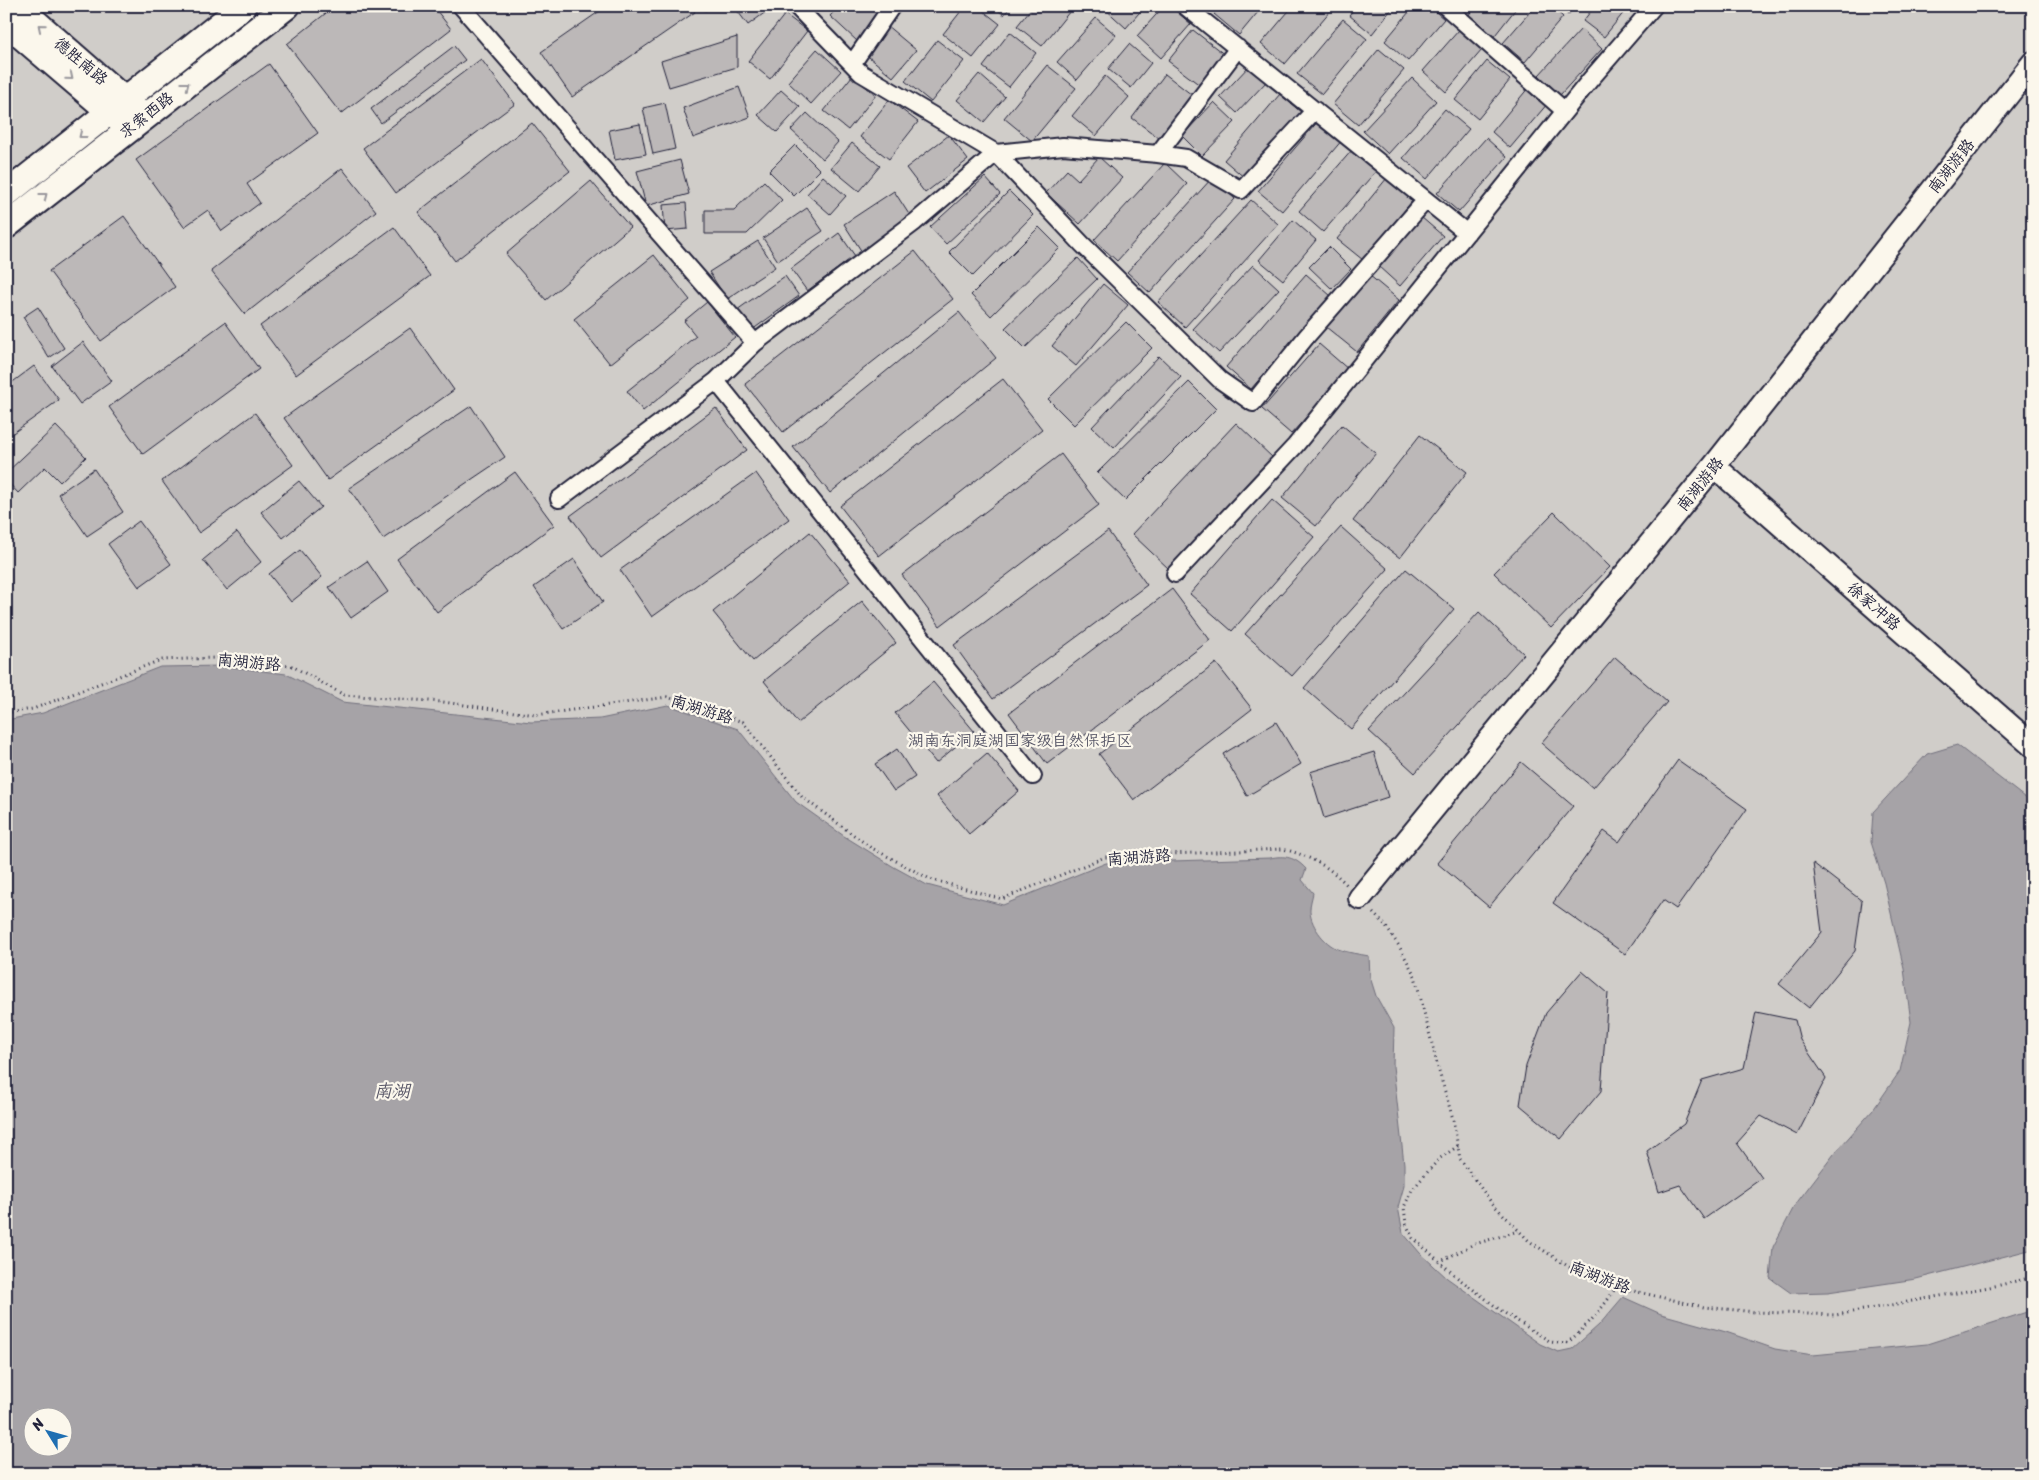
<svg xmlns="http://www.w3.org/2000/svg" width="2039" height="1480" font-family="Sriracha,'LXGW WenKai TC',sans-serif">
	<rect width="100%" height="100%" fill="#eeeae2"/>
	<filter id="ink" filterUnits="userSpaceOnUse"><feTurbulence type="fractalNoise" baseFrequency=".02" numOctaves="2"/><feDisplacementMap in="SourceGraphic" scale="10" xChannelSelector="R" yChannelSelector="G"/><feConvolveMatrix kernelMatrix="1 2 1 2 8 2 1 2 1" color-interpolation-filters="sRGB"/></filter>
	<g filter="url(#ink)">
		<path fill="#d0cdc9" stroke="#797882" fill-rule="evenodd" d="M6,6H2033V1474H6ZM32,1418H62V1448H32Z"/>
		<path fill="#a6a3a7" stroke="#716f7c" fill-rule="evenodd" d="M223,666L286,674L342,702L531,722L600,719L668,705L738,729L796,802L844,836L894,867L927,885L1003,905L1106,863L1270,858C1285,855 1295,857 1306,869L1302,880L1313,893C1312,898 1310,904 1310,909C1309,923 1324,944 1338,949C1348,953 1359,954 1369,956L1370,977L1376,996L1394,1028L1393,1066L1404,1164V1186L1398,1207L1403,1233L1420,1253L1447,1278L1540,1344L1558,1352L1572,1349L1599,1325L1623,1297L1661,1314L1726,1332L1775,1349L1813,1355L1927,1344L2033,1310V1474H6V720L43,713L160,667ZM32,1418H62V1448H32Z
			M1957,745L2033,804V1249L1916,1279L1828,1292L1791,1293L1770,1278L1773,1247L1795,1205L1834,1154L1873,1110L1900,1071L1911,1022L1904,969L1884,883L1871,842L1873,812L1927,754Z"/>
		<path fill="#bcb8b8" stroke="#22223b" d="M335,6H433L451,29L341,114L287,44Z
			M607,6H691L695,12L572,97L541,52Z
			M702,6H713L705,11Z
			M740,6H774L748,25L736,9Z
			M839,6H888L857,41L830,16Z
			M965,6H977L1000,24L973,58L943,34Z
			M993,6H1011L1004,15Z
			M1033,6H1074L1042,46L1017,26Z
			M1102,6H1145L1126,28Z
			M1164,6H1170L1191,24L1161,58L1137,36Z
			M1221,6H1263L1239,35L1214,14Z
			M1293,6H1326L1331,10L1285,64L1261,44Z
			M1357,6H1394L1372,34L1349,15Z
			M1414,6H1429L1444,19L1408,61L1385,41Z
			M1476,6H1518L1492,39L1466,18Z
			M1535,6H1551L1563,17L1525,62L1503,43Z
			M1558,6H1576L1568,15Z
			M1595,6H1629L1604,37L1583,21Z
			M785,14L807,31L770,79L748,61Z
			M1096,18L1116,35L1077,80L1057,62Z
			M1343,19L1367,39L1322,94L1297,74Z
			M886,25L916,50L893,77L863,52Z
			M1581,29L1602,49L1560,95L1539,75Z
			M1193,30L1225,55L1201,86L1168,61Z
			M1459,30L1482,50L1446,92L1423,71Z
			M1010,32L1036,53L1009,87L983,67Z
			M737,37V67L669,87L661,61Z
			M937,40L964,61L931,102L905,81Z
			M1129,44L1151,63L1131,88L1108,69Z
			M454,46L465,60L381,123L371,109Z
			M817,49L841,71L811,104L788,82Z
			M1379,49L1404,70L1358,125L1333,104Z
			M481,59L515,104L396,193L363,148Z
			M1487,61L1510,80L1478,119L1455,100Z
			M269,64L318,133L247,184L260,203L222,231L208,210L184,227L136,160Z
			M1047,65L1076,88L1032,141L1004,118Z
			M1250,65L1267,81L1237,113L1220,97Z
			M979,74L1005,97L984,122L957,100Z
			M1165,74L1192,95L1159,138L1132,118Z
			M852,76L876,95L848,130L824,111Z
			M1105,76L1129,97L1096,136L1072,116Z
			M1412,78L1436,101L1388,154L1363,131Z
			M739,87L750,117L693,138L683,108Z
			M1529,87L1548,103L1510,148L1492,132Z
			M781,90L800,107L777,132L758,115Z
			M1280,94L1302,113L1246,179L1224,160Z
			M889,100L918,122L889,159L860,137Z
			M1214,102L1235,122L1202,156L1182,136Z
			M665,103L675,149L653,154L643,108Z
			M1445,109L1469,129L1427,179L1403,158Z
			M807,113L838,142L823,159L791,130Z
			M1320,119L1343,139L1282,211L1258,191Z
			M532,123L570,171L455,261L418,212Z
			M640,124L646,154L615,160L609,130Z
			M949,135L968,160L925,193L906,168Z
			M1486,138L1507,157L1459,212L1437,193Z
			M852,143L880,166L859,191L831,168Z
			M795,145L820,170L794,196L769,171Z
			M1353,149L1377,170L1323,232L1299,211Z
			M1099,157L1122,178L1080,224L1046,193L1067,170L1078,180Z
			M680,160L689,194L646,206L637,171Z
			M1165,163L1187,184L1117,261L1094,240Z
			M342,168L376,211L245,314L211,271Z
			M823,176L846,196L830,214L807,194Z
			M985,177L1000,194L946,244L930,227Z
			M1212,178L1235,199L1150,293L1127,272Z
			M1387,178L1413,200L1363,260L1337,239Z
			M591,181L630,227L546,300L506,254Z
			M764,181L782,200L747,234H705V210H734Z
			M894,191L912,219L862,252L844,224Z
			M1009,191L1033,215L973,276L949,252Z
			M1251,200L1278,224L1185,327L1158,302Z
			M686,203L688,229L665,231L663,205Z
			M807,208L823,231L778,261L763,238Z
			M124,216L175,287L101,341L49,271Z
			M1421,217L1443,236L1400,286L1378,266Z
			M1293,220L1316,240L1283,280L1259,260Z
			M394,227L430,276L296,375L260,326Z
			M1039,227L1060,248L991,316L971,295Z
			M839,233L855,256L807,291L791,269Z
			M758,241L775,267L727,299L709,272Z
			M1329,247L1351,269L1332,289L1309,267Z
			M915,251L953,299L783,432L745,384Z
			M654,255L690,300L610,364L574,319Z
			M1078,258L1097,279L1025,348L1005,328Z
			M1253,265L1279,289L1219,353L1193,329Z
			M1306,274L1331,296L1251,389L1226,367Z
			M1369,275L1399,300L1357,352L1326,327Z
			M785,276L799,296L752,330L737,310Z
			M1103,284L1128,305L1076,366L1052,346Z
			M707,302L735,337L643,411L627,391L696,336L684,321Z
			M38,307L64,348L49,358L23,317Z
			M959,312L996,358L830,493L793,447Z
			M225,322L259,369L143,454L109,407Z
			M1126,322L1152,348L1074,425L1048,399Z
			M410,328L454,390L328,480L284,418Z
			M83,342L112,381L80,404L52,366Z
			M1319,344L1349,370L1291,434L1262,409Z
			M1159,356L1181,377L1114,448L1092,427Z
			M34,366L59,400L6,438V387Z
			M1003,379L1042,429L879,556L840,506Z
			M1189,382L1216,409L1125,500L1097,473Z
			M471,406L505,457L383,539L349,488Z
			M716,408L747,450L601,558L570,516Z
			M255,413L293,465L199,533L162,481Z
			M1236,423L1273,458L1169,569L1132,534Z
			M1342,425L1376,453L1316,526L1282,498Z
			M56,426L86,457L60,482L45,467L18,493L6,480V473Z
			M1420,435L1467,472L1400,558L1353,521Z
			M1061,454L1099,505L940,626L902,575Z
			M94,469L123,512L87,536L58,494Z
			M515,472L554,525L437,612L397,559Z
			M756,473L789,519L652,617L620,570Z
			M299,481L321,507L283,538L261,512Z
			M1272,500L1314,537L1232,631L1190,594Z
			M1554,512L1610,567L1551,628L1494,573Z
			M139,521L171,564L139,587L108,544Z
			M1341,527L1388,569L1292,676L1245,634Z
			M1108,531L1147,585L993,699L954,645Z
			M237,532L261,562L227,590L203,560Z
			M810,532L850,581L753,661L713,612Z
			M300,550L322,577L291,602L269,574Z
			M574,559L603,602L563,629L534,587Z
			M367,561L388,592L351,618L329,587Z
			M1406,569L1454,609L1351,729L1304,688Z
			M1172,589L1210,640L1047,764L1009,713Z
			M862,601L896,643L798,723L764,681Z
			M1479,612L1524,654L1415,773L1369,731Z
			M1615,657L1667,702L1593,788L1541,743Z
			M1216,663L1252,709L1134,800L1099,754Z
			M933,682L974,731L936,763L895,713Z
			M1276,722L1301,764L1247,796L1223,754Z
			M897,749L915,777L894,791L875,764Z
			M1374,752L1388,797L1324,818L1310,772Z
			M987,753L1019,791L969,834L937,796Z
			M1678,760L1747,809L1676,909L1663,900L1625,954L1553,903L1604,831L1619,842Z
			M1521,762L1573,806L1489,907L1437,863Z
			M1813,863L1862,901L1855,951L1809,1008L1779,984L1822,932Z
			M1582,971L1608,993L1601,1091L1561,1139L1520,1105L1526,1066L1546,1013Z
			M1756,1012L1795,1020L1800,1040L1826,1078L1797,1135L1761,1116L1737,1143L1762,1178L1704,1219L1680,1185L1659,1192L1647,1151L1684,1124L1702,1080L1744,1068Z"/>
		<g fill="none" stroke-linecap="round" stroke-linejoin="round">
			<g stroke="#22223b" stroke-width="20">
				<path id="street" d="M461,6L755,343
					M796,6L861,73L996,153L1082,244L1220,380L1253,403L1307,336L1426,200
					M1185,6L1467,233
					M1445,6L1565,111
					M852,64L892,6
					M1158,154L1238,48
					M716,381L1033,776
					M559,499L716,381L755,343L915,222L996,153L1063,146L1158,154L1186,158L1241,190L1315,110
					M1175,574L1295,446L1590,80L1654,6"/>
			</g>
			<g stroke="#22223b" stroke-width="26">
				<path id="secondary" d="M1714,466L2033,746
					M1360,898L1714,466L2033,63"/>
			</g>
			<g stroke="#22223b" stroke-width="29">
				<path id="primary" d="M17,6L136,110
					M6,23L122,122
					M6,194L243,6
					M6,226L287,6"/>
			</g>
			<path stroke="#22223b" stroke-width="3" stroke-dasharray="1 4" stroke-linecap="butt" d="M6,713L33,709L161,660L216,658L292,666L344,695L443,702L536,715L667,697L743,722L802,797L870,847L930,879L1002,899L1105,857L1283,849C1307,855 1329,866 1347,885
				M1373,913L1384,924L1399,946L1415,976L1438,1068L1453,1119L1460,1159L1491,1202L1529,1241L1574,1270L1616,1287L1704,1307L1756,1312L1836,1315L2000,1285L2033,1277
				M1458,1146L1439,1159L1412,1190L1404,1207L1406,1224L1413,1238L1458,1278L1503,1312L1551,1342L1566,1344C1586,1327 1603,1309 1616,1287
				M1439,1262L1472,1245L1518,1231"/>
			<use href="#street" stroke="#fbf7ec" stroke-width="16"/>
			<use href="#secondary" stroke="#fbf7ec" stroke-width="22"/>
			<use href="#primary" stroke="#fbf7ec" stroke-width="25"/>
		</g>
		<defs><path id="oneway-chevron" d="M-2-3.5L2.5 0L-2 3.5" fill="none" stroke-width="1.6" stroke-linecap="round" stroke-linejoin="round" transform="scale(1.25)"/></defs>
		<g stroke="#99979c">
			<use href="#oneway-chevron" transform="translate(41 27) rotate(-140)"/>
			<use href="#oneway-chevron" transform="translate(70 77) rotate(40)"/>
			<use href="#oneway-chevron" transform="translate(186 85) rotate(-38)"/>
			<use href="#oneway-chevron" transform="translate(82 135) rotate(142)"/>
			<use href="#oneway-chevron" transform="translate(44 196) rotate(-38)"/>
		</g>
	</g>
	<g text-anchor="middle" dominant-baseline="central" stroke-width="4.5" stroke-linejoin="round" paint-order="stroke">
		<g font-size="16" fill="#22223b" stroke="#fbf7ec">
			<text transform="translate(81 61) rotate(40)">德胜南路</text>
			<text transform="translate(146 115) rotate(-38)">求索西路</text>
			<text transform="translate(1951 166) rotate(-52)">南湖游路</text>
			<text transform="translate(1700 484) rotate(-51)">南湖游路</text>
			<text transform="translate(1874 606) rotate(41)">徐家冲路</text>
			<text transform="translate(249 662) rotate(5)">南湖游路</text>
			<text transform="translate(702 709) rotate(17)">南湖游路</text>
			<text transform="translate(1139 857) rotate(-4)">南湖游路</text>
			<text transform="translate(1600 1277) rotate(21)">南湖游路</text>
		</g>
		<g font-size="16" fill="#565566" stroke="#fbf7ec">
			<text x="1020" y="740">湖南东洞庭湖国家级自然保护区</text>
		</g>
		<g font-size="18" font-style="italic" fill="#575666" stroke="#fbf7ec">
			<text x="392" y="1091">南湖</text>
		</g>
	</g>
	<rect width="2039" height="1480" fill="none" stroke="#fbf7ec" stroke-width="25"/>
	<rect x="12" y="12" width="2014" height="1455" fill="none" stroke="#22223b" stroke-width="2" filter="url(#ink)"/>
	<g transform="translate(48 1432) rotate(307)"><circle r="24" fill="#fbf7ec" stroke="#a4a2a5"/>
	<path d="M0-4L9 19L0 12L-9 19Z" fill="#1f6fb2"/>
	<text y="-8" font-size="14" font-weight="bold" text-anchor="middle" fill="#22223b">N</text>
	</g>
</svg>
